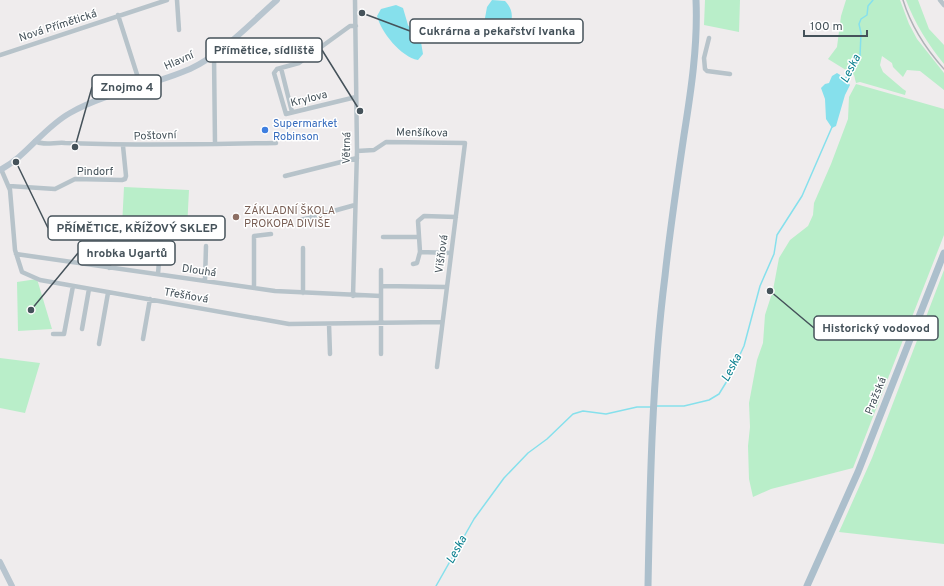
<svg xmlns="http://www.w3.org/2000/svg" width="944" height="586" font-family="Overpass,sans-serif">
	<rect width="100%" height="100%" fill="#efeced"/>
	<path fill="#b9eec9" d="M705,0H740L739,32L704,25Z
		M846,0H900L909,24L917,39L944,73V90L920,71L907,70L903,77L893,67L892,63L882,56L880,65L883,72L903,89L906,91L905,95L860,82L856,83L854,75L828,59L837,47L841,16Z
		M906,0H918L929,29L944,45V64C928,44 915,24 906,0Z
		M856,84L944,109V235L853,468L771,489L753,497L749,479L748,446L750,427L749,403L757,360L763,343L765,315L773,290L779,258L790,240L808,226L813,215L814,203L831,164L848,119L849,97Z
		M124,187L189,190L187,229L122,226Z
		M944,270V544L839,532L872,458Z
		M37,279L52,329L18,331L17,282Z
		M0,358L40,363L25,413L0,408Z"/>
	<path fill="#86e0ec" d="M492,0L505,1C513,9 513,17 510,27L499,34H486L483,29L487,7Z
		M396,5L403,8L408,25L421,42L423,54L418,60C401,57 381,32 377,16L381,9Z
		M837,73L845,78L850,85L845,95L836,126L832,128L826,119L825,99L821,88L825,84L829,83L832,76Z"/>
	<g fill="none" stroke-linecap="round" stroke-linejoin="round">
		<path stroke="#86e0ec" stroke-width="1.5" d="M845,79L860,56L861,33L859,24L861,19L867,15L868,6L873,0
			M657,406H684L709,400L719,394L730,376L744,346L760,286L774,254L777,235L802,196L832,127
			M436,586L474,519L504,478L528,453L547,439L573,414L583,411L606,414L637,407H651"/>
		<path stroke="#b7c3ca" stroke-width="4.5" d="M177,0L179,30
			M940,0L944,5
			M118,15L141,87
			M356,26H350L299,63L277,69L274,73L286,114L356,97
			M709,38L704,58L705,69L707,71L730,74
			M0,55L167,0
			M214,55L215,144
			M281,68L292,112
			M35,141C43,146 55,142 65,143C135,146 206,144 276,143
			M357,151L374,150L386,142L465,143L437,367
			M1,169L10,190L15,250L22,272L40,280L289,324L442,322
			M285,176L357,158
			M9,186L55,189L75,179L122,180L125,179L126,176L123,146
			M301,220L355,205
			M383,237H418
			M451,253L420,252L418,221L424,216L456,217
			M16,254L275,291L381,296
			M413,264L417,263L420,252
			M109,268L110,229
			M381,270V354
			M158,274L161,236
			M205,281L206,246
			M381,286L446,287
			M254,288V236L271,234
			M303,293V248
			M353,296L357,151L355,0
			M329,324L330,354
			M82,329L89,289
			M53,334H64L73,286
			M143,339L150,299
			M99,344L108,293"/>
		<path stroke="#b8c5cf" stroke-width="6" d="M0,170C27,156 43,128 70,113C107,92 151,86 190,69C221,55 251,23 277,0
			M0,562L12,586"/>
		<path stroke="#acbfcc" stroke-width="7" d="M648,586C650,482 652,379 665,276C670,229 677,182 684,135C691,91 698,45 696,0
			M807,586L858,472L944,253"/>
		<path stroke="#afb3b7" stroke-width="1.5" d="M903,0C911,26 926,49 944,69"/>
	</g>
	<circle fill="#3f7fe0" stroke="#fff" stroke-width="1.5" cx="265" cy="130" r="4"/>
	<circle fill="#8d6e63" stroke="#fff" stroke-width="1.5" cx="236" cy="217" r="4"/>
	<g text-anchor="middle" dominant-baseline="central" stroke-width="3" stroke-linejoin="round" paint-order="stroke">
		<g font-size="11" fill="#45525a" stroke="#fff">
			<text transform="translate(58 26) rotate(-18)">Nová Přímětická</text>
			<text transform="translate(179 61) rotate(-24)">Hlavní</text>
			<text transform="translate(309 99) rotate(-14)">Krylova</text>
			<text transform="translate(422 133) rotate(1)">Menšíkova</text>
			<text transform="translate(155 136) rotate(-2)">Poštovní</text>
			<text transform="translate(347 148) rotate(-89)">Větrná</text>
			<text x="95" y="172">Pindorf</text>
			<text transform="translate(442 254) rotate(-82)">Višňová</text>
			<text transform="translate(199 271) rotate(8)">Dlouhá</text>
			<text transform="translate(186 296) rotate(10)">Třešňová</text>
			<text transform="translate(876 396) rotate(-68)">Pražská</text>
		</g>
		<g font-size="11" fill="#366cbe" stroke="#fff" text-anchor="start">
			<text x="273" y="124">Supermarket<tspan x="273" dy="13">Robinson</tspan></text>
		</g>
		<g font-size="11" fill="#785e54" stroke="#fff" text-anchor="start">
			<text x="244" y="211">ZÁKLADNÍ ŠKOLA<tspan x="244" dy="13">PROKOPA DIVIŠE</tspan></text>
		</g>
		<g font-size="12" font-style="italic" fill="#0c8190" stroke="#fff">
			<text transform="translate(851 69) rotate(-63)">Leska</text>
			<text transform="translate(732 368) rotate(-62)">Leska</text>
			<text transform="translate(457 550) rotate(-61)">Leska</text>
		</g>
	</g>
	<path fill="none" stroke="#45525a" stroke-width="1.5" d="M362 13L410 31M360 111L322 50M75 147L92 87M16 162L48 228M31 310L78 253M770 291L814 328"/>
	<g fill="#45525a" stroke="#fff" stroke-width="1.5">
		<circle cx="362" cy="13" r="4"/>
		<circle cx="360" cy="111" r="4"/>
		<circle cx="75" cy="147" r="4"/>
		<circle cx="16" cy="162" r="4"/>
		<circle cx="31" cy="310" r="4"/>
		<circle cx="770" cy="291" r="4"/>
	</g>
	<g fill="#fff" stroke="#45525a" stroke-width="1.5">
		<rect x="410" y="19" width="173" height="24" rx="4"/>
		<rect x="206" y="38" width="116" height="24" rx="4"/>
		<rect x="92" y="75" width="69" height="24" rx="4"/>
		<rect x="48" y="216" width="177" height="24" rx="4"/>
		<rect x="78" y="241" width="97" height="24" rx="4"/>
		<rect x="814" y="316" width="124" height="24" rx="4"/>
	</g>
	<g font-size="12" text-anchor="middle" font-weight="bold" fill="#45525a">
		<text x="497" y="35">Cukrárna a pekařství Ivanka</text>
		<text x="264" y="54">Přímětice, sídliště</text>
		<text x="127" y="91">Znojmo 4</text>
		<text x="137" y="232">PŘÍMĚTICE, KŘÍŽOVÝ SKLEP</text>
		<text x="127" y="257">hrobka Ugartů</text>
		<text x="876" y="332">Historický vodovod</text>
	</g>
	<path d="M804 30v6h63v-6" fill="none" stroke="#45525a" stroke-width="2"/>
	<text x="810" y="30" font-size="12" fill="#45525a" stroke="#ffffff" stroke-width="3" paint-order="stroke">100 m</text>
</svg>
